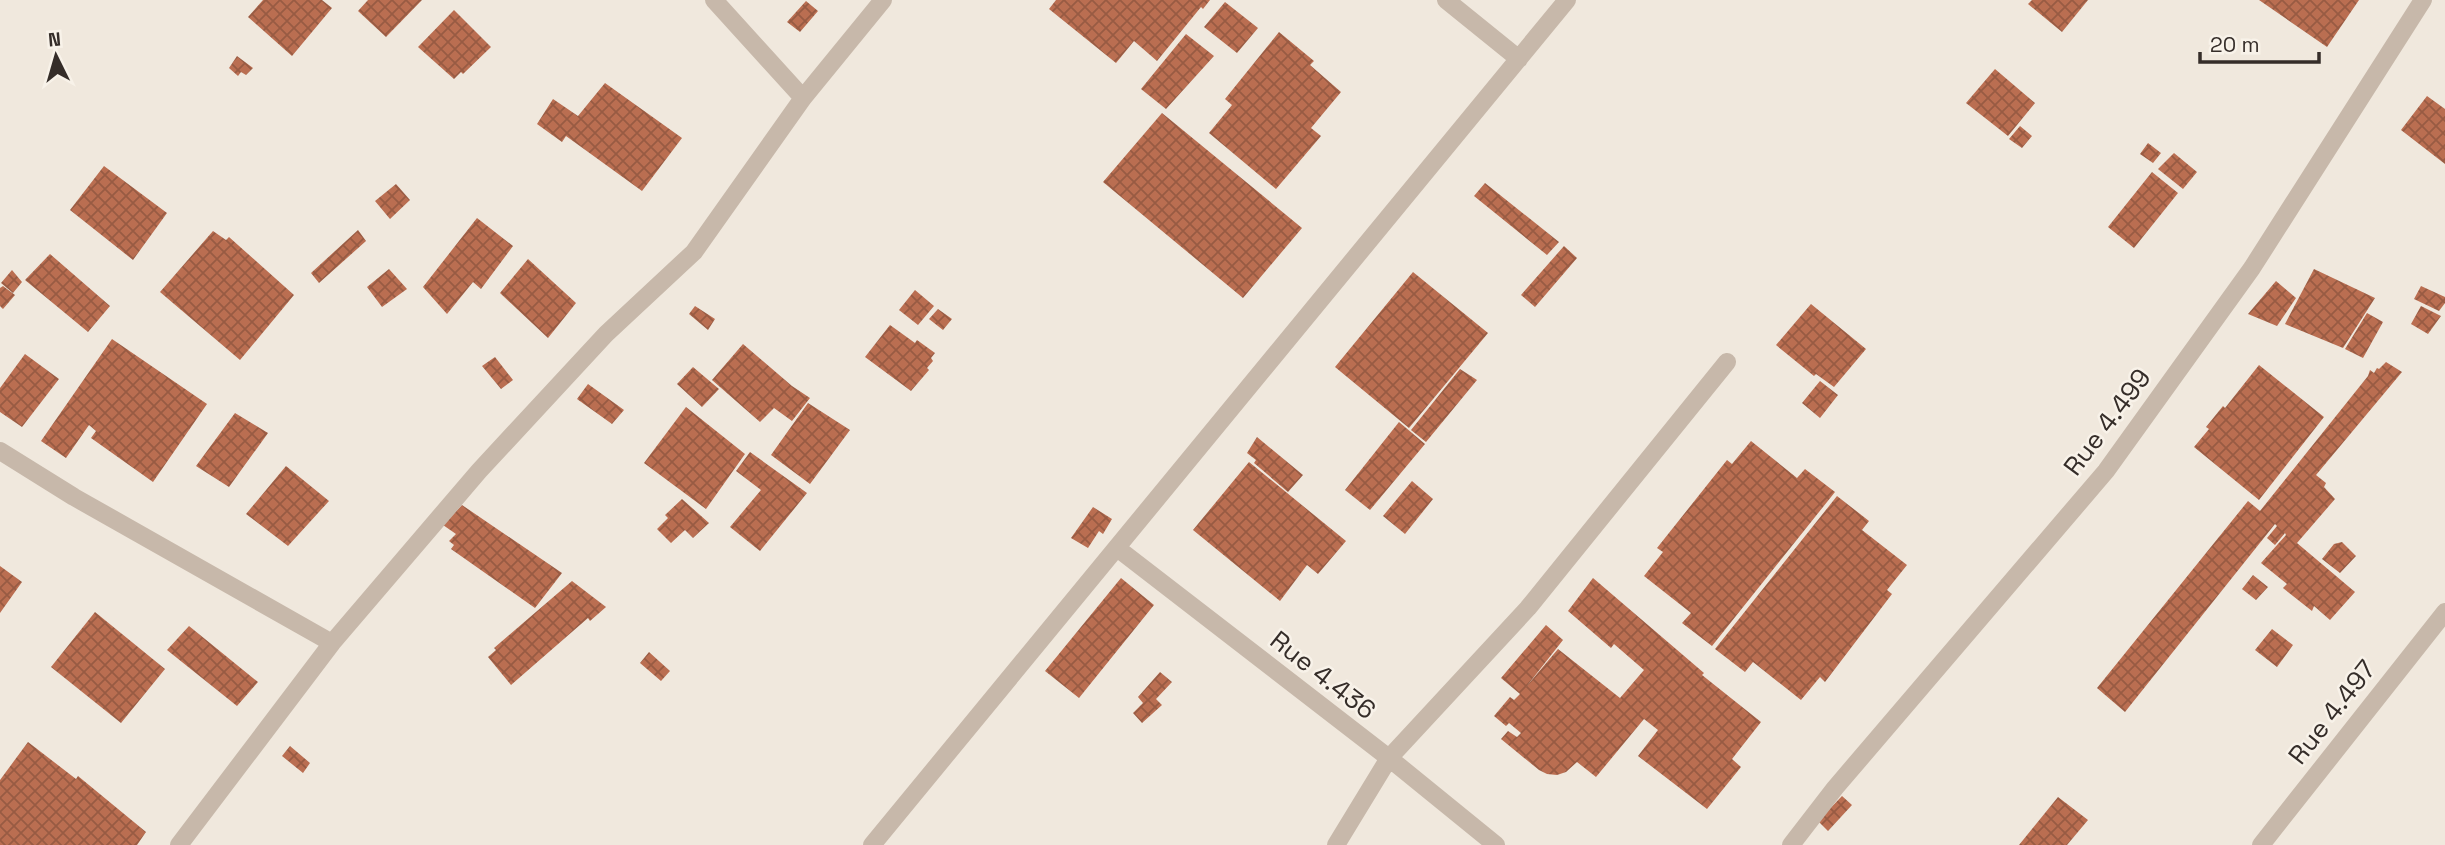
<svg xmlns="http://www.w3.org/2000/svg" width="2445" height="845" font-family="'Space Grotesk',sans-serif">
	<defs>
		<pattern id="building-cross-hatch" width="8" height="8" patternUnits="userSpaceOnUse" patternTransform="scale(1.75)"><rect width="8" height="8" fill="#ba6e51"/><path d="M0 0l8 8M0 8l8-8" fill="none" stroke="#985b43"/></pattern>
	</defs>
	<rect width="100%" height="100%" fill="#f0e8dd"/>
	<path fill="url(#building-cross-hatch)" d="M263,0H322L332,8L292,56L248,17Z
		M368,0H422L386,37L358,11Z
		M1056,0H1210L1203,9L1201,7L1157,61L1134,41L1116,63L1049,9Z
		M2032,0H2088L2062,32L2028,4Z
		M2259,0H2359L2327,47Z
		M806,1L818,11L800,32L787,22Z
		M1225,2L1258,28L1237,53L1204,27Z
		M454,10L491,47L463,74L461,72L454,79L418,47Z
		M1279,32L1314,61L1310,65L1341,92L1311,128L1321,136L1276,189L1209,133L1232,105L1225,99Z
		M1186,34L1214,56L1166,109L1141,89Z
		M237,56L253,68L246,75L241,72L238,76L229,68Z
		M1995,69L2035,103L2008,136L1966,103Z
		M605,83L682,138L642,191L566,136L562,142L537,124L553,99L578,116Z
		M2427,96L2445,109V164L2401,130Z
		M1162,113L1302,228L1243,298L1103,182Z
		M2020,126L2032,136L2022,148L2009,139Z
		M2148,143L2161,153L2153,163L2140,154Z
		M2174,153L2197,172L2183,189L2158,169Z
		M104,166L167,213L133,260L70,210Z
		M2152,172L2178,193L2134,248L2108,227Z
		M1485,183L1559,242L1547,255L1474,196Z
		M396,184L410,200L390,219L375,201Z
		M477,218L513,246L481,289L473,282L447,314L423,287Z
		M358,230L366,241L319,283L311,273Z
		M213,231L226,240L229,237L294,295L240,360L160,292Z
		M1564,246L1577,258L1535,307L1521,295Z
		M50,254L110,306L88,332L25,280Z
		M528,259L576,303L548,338L500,293Z
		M389,269L407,289L382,307L367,287Z
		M2314,269L2375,298L2343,348L2285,324Z
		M12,270L22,282L13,293L1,283Z
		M1413,272L1488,333L1409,428L1335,367Z
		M2276,281L2296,298L2277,326L2248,314Z
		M3,286L15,295L3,309L0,306V288Z
		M2421,286L2445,297V303L2439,311L2414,299Z
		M915,290L934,306L918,325L899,310Z
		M1811,304L1866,349L1834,387L1816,374L1814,376L1776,345Z
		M695,306L715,319L708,330L689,314Z
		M2421,306L2441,316L2428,334L2411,324Z
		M938,309L952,319L943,330L929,319Z
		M2367,313L2383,322L2363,358L2345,349Z
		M890,325L915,343L917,340L935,353L931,358L933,361L927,368L929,370L911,391L865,357Z
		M112,339L207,404L153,482L91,438L96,431L89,425L66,458L41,441Z
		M743,344L792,386L810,398L792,421L774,408L760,422L712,380Z
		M25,354L59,379L22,427L0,412V388Z
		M495,357L513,380L501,389L482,366Z
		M2386,362L2402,372L2316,475L2326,483L2324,487L2335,499L2297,543L2355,592L2330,620L2314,606L2312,611L2283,588L2287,584L2261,563L2286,535L2285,533L2275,545L2267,538L2277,526L2275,524L2125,712L2097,688L2248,501L2260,511L2368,376L2370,370L2374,373L2377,368L2379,369Z
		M2259,365L2324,417L2259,500L2194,447L2209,429L2206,427L2223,406L2225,408Z
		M693,367L719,389L702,407L677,384Z
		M1460,369L1477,380L1426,442L1411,430Z
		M1820,381L1838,395L1820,418L1802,403Z
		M588,384L624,410L612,424L577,399Z
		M808,403L850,430L810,484L771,455Z
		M686,407L745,454L706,509L644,463Z
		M235,413L268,433L229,487L196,466Z
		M1399,422L1425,444L1370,510L1345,490Z
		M1257,437L1303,475L1288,492L1254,463L1256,460L1247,453Z
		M1751,441L1797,478L1805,469L1835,492L1712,646L1682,623L1691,613L1644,576L1663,552L1657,548L1727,460L1732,464Z
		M750,452L807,493L760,551L730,527L761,490L736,471Z
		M1249,462L1346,541L1318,574L1307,565L1280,601L1193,530Z
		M286,466L329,501L288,546L246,514Z
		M1412,481L1433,499L1405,534L1383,516Z
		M1837,496L1869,521L1862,530L1907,565L1887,590L1892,594L1825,682L1820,677L1801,700L1753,662L1745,672L1715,649Z
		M682,499L709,523L693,538L685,530L671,543L657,529L668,518L665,515Z
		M462,505L562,573L535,608L451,549L454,545L449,541L456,534L443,525Z
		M1093,507L1112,519L1103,534L1099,531L1088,548L1071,538Z
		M2342,542L2356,556L2340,573L2322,559L2334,544Z
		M0,566L22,582L0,613Z
		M2253,575L2268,587L2256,600L2242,589Z
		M1121,578L1154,605L1079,698L1045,671Z
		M1593,578L1704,673L1702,675L1761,722L1732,759L1741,767L1707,809L1638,756L1658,730L1644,719L1596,777L1577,762L1566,772L1557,775L1547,774L1539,770L1501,739L1508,731L1517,737L1521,733L1509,723L1506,726L1494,716L1510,697L1514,700L1520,694L1501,678L1546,625L1563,640L1526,687L1558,649L1620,698L1644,670L1614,644L1611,648L1568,611Z
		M572,581L606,607L590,621L588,618L511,685L488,657L496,650L494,648Z
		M95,612L165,669L121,723L51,667Z
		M189,626L258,682L237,706L167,650Z
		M2272,629L2293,645L2277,667L2255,650Z
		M649,652L670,671L661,681L640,663Z
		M1160,672L1172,682L1156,699L1162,705L1142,723L1133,713L1143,703L1138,697Z
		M28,742L76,779L78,776L146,832L137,845H0V780Z
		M290,746L310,763L303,773L282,756Z
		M1842,796L1852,805L1828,831L1818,821Z
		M2058,797L2088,820L2067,845H2019Z"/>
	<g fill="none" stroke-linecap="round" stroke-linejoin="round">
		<path stroke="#c7b8aa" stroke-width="18" d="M714,0L803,98
			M1446,0L1519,59
			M0,451L74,497L332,643
			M1117,548L1389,758L1496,845
			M179,845L332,643L479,471L606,334L694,252L803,98L883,0
			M872,845L1567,0
			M1336,845L1389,758L1528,608L1727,362
			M1791,845L1835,788L2106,471L2252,268L2423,0
			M2261,845L2445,612"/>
	</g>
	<g text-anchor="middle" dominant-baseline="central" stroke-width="5" stroke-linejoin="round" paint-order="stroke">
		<g font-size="26" fill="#352d29" stroke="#f8f2e9">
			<text transform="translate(2107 422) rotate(-53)">Rue 4.499</text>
			<text transform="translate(1323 675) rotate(38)">Rue 4.436</text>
			<text transform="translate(2332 712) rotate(-52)">Rue 4.497</text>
		</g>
	</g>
	<g transform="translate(56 56) rotate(355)" stroke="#f8f2e9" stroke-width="5" paint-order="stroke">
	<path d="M0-5L12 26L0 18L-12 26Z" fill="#352d29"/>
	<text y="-10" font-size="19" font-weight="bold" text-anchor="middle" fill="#352d29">N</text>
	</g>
	<path d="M2200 52v10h119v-10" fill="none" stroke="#352d29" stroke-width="3.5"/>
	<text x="2210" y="52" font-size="21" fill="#352d29" stroke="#f8f2e9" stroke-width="5" paint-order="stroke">20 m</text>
</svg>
